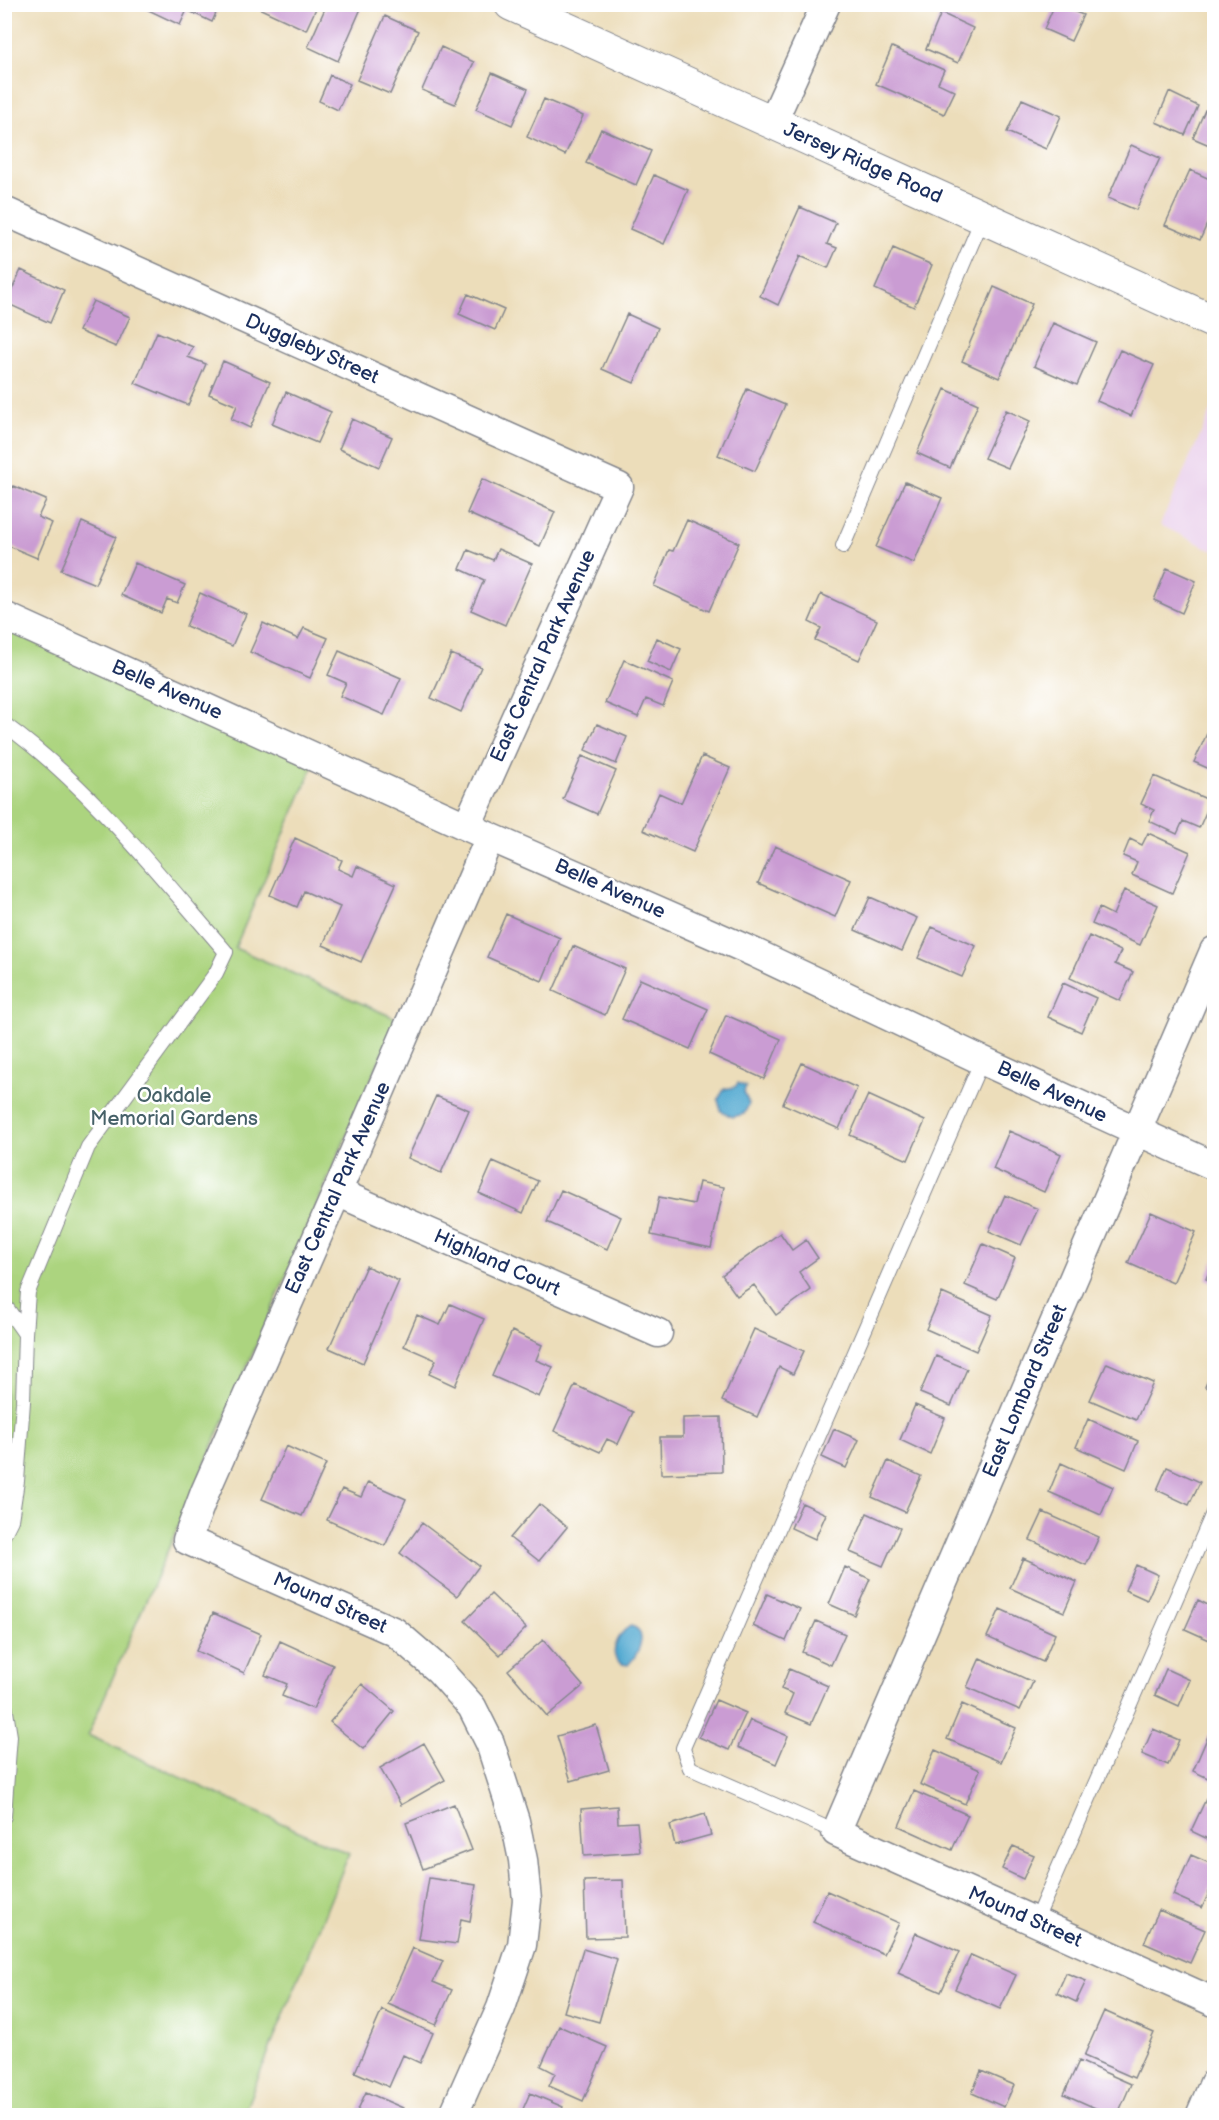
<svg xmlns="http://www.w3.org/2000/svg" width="1219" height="2120" font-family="'Balsamiq Sans',sans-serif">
	<rect width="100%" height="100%" fill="#fff"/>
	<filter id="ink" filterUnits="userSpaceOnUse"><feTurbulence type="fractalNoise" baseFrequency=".0167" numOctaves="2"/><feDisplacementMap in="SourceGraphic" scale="12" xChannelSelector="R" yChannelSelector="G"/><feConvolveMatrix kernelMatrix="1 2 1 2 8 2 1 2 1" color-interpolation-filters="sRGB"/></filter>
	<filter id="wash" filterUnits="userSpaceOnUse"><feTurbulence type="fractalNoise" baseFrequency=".008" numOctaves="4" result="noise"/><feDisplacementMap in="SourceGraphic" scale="24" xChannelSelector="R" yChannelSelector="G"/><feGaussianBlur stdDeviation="1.35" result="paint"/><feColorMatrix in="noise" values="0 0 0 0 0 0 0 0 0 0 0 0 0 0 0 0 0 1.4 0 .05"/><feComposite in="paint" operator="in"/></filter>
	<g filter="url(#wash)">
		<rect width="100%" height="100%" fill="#ecddba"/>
		<path fill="#ead1ec" d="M1214,404V551L1160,525Z"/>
		<path fill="#acd47f" stroke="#64826e" stroke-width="1.5" d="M5,625L314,764L235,948L397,1019L88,1735L349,1854L243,2115L5,2116Z"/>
		<path fill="#55aad1" stroke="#386c98" stroke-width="1.5" d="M738,1083L746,1087L744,1092L749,1104L744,1114L732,1117L721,1111L718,1100L724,1089L735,1087Z
			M631,1626C650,1631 638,1655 628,1665C602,1663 619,1630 631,1626Z"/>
		<g id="blocks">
			<path fill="#ca9cd3" d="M146,4H220L212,22L187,10L180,25L144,8Z
				M250,4H318L306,30Z
				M327,4H363L338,61L308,47Z
				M1055,4L1083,15L1071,41L1044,29Z
				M941,13L973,28L958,63L926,49Z
				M385,16L418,31L390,94L357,80Z
				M441,47L474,62L455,104L422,90Z
				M892,47L944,70L938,83L955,91L944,114L876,84Z
				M492,73L528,89L512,125L476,109Z
				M330,75L350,84L338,110L319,101Z
				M1169,92L1198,106L1185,135L1156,122Z
				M544,99L583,116L565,155L527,137Z
				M1022,99L1061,116L1046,149L1007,132Z
				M1205,110L1214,114V147L1193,138Z
				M601,129L651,151L636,185L586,163Z
				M1131,145L1160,158L1136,210L1108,198Z
				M1190,170L1214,181V208L1200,240L1165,225Z
				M654,175L688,190L664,244L630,229Z
				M800,207L836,223L827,244L837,248L828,268L800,256L778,305L760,296Z
				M893,248L932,265L914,307L875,289Z
				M21,270L64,290L50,323L6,303Z
				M994,287L1032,304L999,378L962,361Z
				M468,294L504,310L495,330L459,314Z
				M93,301L130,317L116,347L79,331Z
				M627,314L658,328L634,383L602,369Z
				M1053,323L1096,342L1077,385L1034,366Z
				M157,332L193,347L188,357L206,364L188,405L135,383Z
				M1120,350L1154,365L1131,416L1097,401Z
				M223,361L270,382L250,428L231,419L237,406L209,394Z
				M747,389L785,405L755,471L718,455Z
				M945,389L978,404L950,468L917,453Z
				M286,392L331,412L317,443L272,424Z
				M1006,410L1030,421L1008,468L984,458Z
				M352,419L392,437L379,467L339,449Z
				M482,479L555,512L540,546L467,513Z
				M905,482L942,498L914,563L876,547Z
				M13,486L46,500L38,517L52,523L37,558L4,544V505Z
				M687,520L739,543L709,611L654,586L669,550L673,551Z
				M82,522L116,537L95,584L61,570Z
				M498,549L532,564L505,625L471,610L484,580L460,569L468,550L493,560Z
				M135,563L185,585L177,603L167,599L161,613L121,595Z
				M1167,568L1196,581L1182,613L1154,600Z
				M200,593L246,614L232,646L186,626Z
				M821,594L877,620L859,660L815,640L821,628L809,622Z
				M263,623L298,639L304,628L328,638L310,678L250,652Z
				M657,638L681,649L671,672L647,661Z
				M339,651L401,678L384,715L340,696L346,683L328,675Z
				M451,654L481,667L461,712L431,698Z
				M624,660L673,682L663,706L646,699L638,717L605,703Z
				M597,724L627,737L616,764L585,750Z
				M1209,729L1214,732V771L1194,762Z
				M582,756L616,771L597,814L563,799Z
				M702,756L730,768L693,852L643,830L659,793L681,803Z
				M1154,776L1211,801L1199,828L1183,821L1177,834L1149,821L1154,810L1141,804Z
				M1148,833L1190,852L1172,893L1132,875L1137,862L1123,856L1130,839L1142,845Z
				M295,838L342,860L338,869L353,876L357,866L396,884L361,962L323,945L340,907L304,891L297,907L270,895Z
				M775,846L851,880L835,917L758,883Z
				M1124,890L1158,905L1140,945L1092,924L1099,908L1113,915Z
				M870,897L917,918L902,951L855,930Z
				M506,914L560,938L542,981L487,957Z
				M932,927L976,946L962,977L918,958Z
				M1089,936L1121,951L1115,964L1133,972L1120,1001L1070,978Z
				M573,946L625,969L605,1015L553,991Z
				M640,979L708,1009L690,1049L622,1019Z
				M1063,983L1096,998L1081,1032L1048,1017Z
				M726,1015L781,1039L764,1079L709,1054Z
				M802,1063L857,1088L839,1129L783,1104Z
				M868,1095L925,1121L908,1160L850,1135Z
				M436,1096L469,1110L441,1173L408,1158Z
				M1009,1131L1061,1154L1044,1192L993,1169Z
				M493,1161L538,1181L523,1213L479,1193Z
				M699,1182L724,1187L711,1248L651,1235L659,1197L694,1204Z
				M561,1190L621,1217L607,1249L547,1222Z
				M1005,1195L1038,1209L1021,1245L989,1231Z
				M1151,1212L1196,1232L1173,1283L1128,1263Z
				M780,1233L792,1250L806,1240L818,1258L799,1272L811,1290L776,1315L754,1285L737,1296L722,1275Z
				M983,1244L1015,1258L997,1299L965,1285Z
				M1214,1259V1283L1206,1279Z
				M366,1266L399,1281L363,1363L329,1348Z
				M942,1293L992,1315L976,1351L926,1329Z
				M450,1304L484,1319L455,1386L429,1374L436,1360L404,1346L417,1315L440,1325Z
				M754,1329L804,1351L793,1374L779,1367L757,1417L722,1401Z
				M512,1331L542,1345L536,1360L553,1367L539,1397L492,1376Z
				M936,1356L967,1369L951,1406L920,1393Z
				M1107,1363L1153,1383L1136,1420L1090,1400Z
				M1214,1365V1392L1205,1387Z
				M575,1385L633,1412L618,1444L607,1439L600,1452L554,1431Z
				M915,1405L945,1418L930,1454L900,1440Z
				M721,1417L722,1472L661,1474L660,1437H683V1418Z
				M1088,1419L1138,1441L1126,1469L1076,1447Z
				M834,1429L859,1440L846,1468L822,1457Z
				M286,1446L326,1464L302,1516L262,1499Z
				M888,1461L921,1476L905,1512L872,1497Z
				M1061,1463L1113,1487L1101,1515L1049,1492Z
				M1167,1467L1200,1482L1189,1505L1157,1490Z
				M368,1482L406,1499L385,1546L327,1520L342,1489L361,1497Z
				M802,1503L826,1514L815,1539L791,1528Z
				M539,1504L567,1527L539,1561L510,1538Z
				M1043,1512L1099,1537L1086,1565L1030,1540Z
				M867,1513L900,1528L883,1566L850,1552Z
				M422,1523L479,1566L457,1596L400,1553Z
				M1023,1558L1077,1582L1064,1612L1010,1588Z
				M1136,1565L1158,1575L1147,1600L1125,1590Z
				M845,1567L870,1579L854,1615L829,1604Z
				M491,1594L526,1628L500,1655L465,1621Z
				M767,1594L800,1609L786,1641L753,1626Z
				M1198,1600L1214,1608V1642L1185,1629Z
				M1000,1609L1055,1634L1043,1662L987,1637Z
				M213,1613L261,1634L244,1673L196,1651Z
				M816,1621L845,1634L831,1665L802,1652Z
				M543,1640L583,1686L547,1716L508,1670Z
				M280,1641L333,1665L313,1709L282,1696L287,1684L265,1675Z
				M980,1658L1033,1682L1020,1710L967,1687Z
				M789,1669L828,1686L811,1724L785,1713L793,1694L781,1689Z
				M1166,1669L1190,1680L1179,1706L1155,1695Z
				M362,1684L394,1711L363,1749L330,1722Z
				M716,1700L746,1713L729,1750L699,1737Z
				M962,1704L1016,1728L1001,1762L947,1739Z
				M750,1720L788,1736L776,1764L738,1747Z
				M596,1725L609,1770L571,1781L557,1736Z
				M1153,1729L1179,1740L1168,1765L1142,1754Z
				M1209,1734L1214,1736V1781L1193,1771Z
				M424,1743L445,1780L401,1805L380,1768Z
				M935,1750L980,1770L965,1804L920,1784Z
				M914,1791L968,1815L952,1850L899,1826Z
				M1206,1799L1214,1803V1842L1191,1831Z
				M454,1804L472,1850L423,1869L406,1823Z
				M617,1806L618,1823L637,1822L640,1852L584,1856L581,1809Z
				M705,1814L711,1835L675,1845L670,1825Z
				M1013,1846L1034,1855L1023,1879L1002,1869Z
				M1191,1855L1214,1865V1881L1202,1908L1173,1895Z
				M429,1878L476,1885L470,1921L461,1919L457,1944L419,1939Z
				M623,1880L625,1937L586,1938L584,1881Z
				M827,1891L899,1923L884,1954L813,1922Z
				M1159,1910L1205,1930L1190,1963L1144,1943Z
				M916,1933L959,1952L941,1992L898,1973Z
				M413,1948L443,1961L433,1982L452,1990L436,2025L388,2004Z
				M583,1949L617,1959L599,2022L564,2012Z
				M971,1955L1016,1975L1000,2009L955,1989Z
				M1066,1973L1086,1981L1076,2002L1057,1993Z
				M382,2010L433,2033L420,2063L403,2055L389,2087L355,2072Z
				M1104,2011L1154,2033L1134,2078L1084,2056Z
				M559,2026L607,2047L583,2101L549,2086L555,2073L541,2066Z
				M1079,2061L1131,2084L1117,2116H1113L1064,2094Z
				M981,2071L1014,2085L1004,2107L972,2093Z
				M366,2092L403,2108L400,2116H355Z
				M530,2093L563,2107L559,2116H520Z"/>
		</g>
	</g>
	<g filter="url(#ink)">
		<use href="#blocks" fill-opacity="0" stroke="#84868c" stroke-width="1.5"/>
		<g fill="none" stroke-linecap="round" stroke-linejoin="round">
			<g stroke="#84868c" stroke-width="16">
				<path id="service" d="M843,546L983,217
					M4,724C89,785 158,874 226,952L216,973L88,1147L28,1292L25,1334
					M4,1304L25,1334L23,1402L17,1481L11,1520L4,1534
					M4,1699L10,1736L4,1816
					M836,1832L690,1768L683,1748L982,1060
					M1035,1922L1214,1511"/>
			</g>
			<g stroke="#84868c" stroke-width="31">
				<path id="minor" d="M772,123L826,4
					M4,211L619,487L467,826
					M4,616L490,837L755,953L977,1058L1214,1166
					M1214,951L836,1832L1214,2002
					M337,1192L658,1333
					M453,2116L501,2008L522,1945L527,1900L523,1860L515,1821L490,1743L472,1707L439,1670L395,1632L187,1540L205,1492L337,1192L490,837
					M1200,2116L1214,2083"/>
			</g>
			<g stroke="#84868c" stroke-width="35">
				<path id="tertiary" d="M511,4L1214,322"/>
			</g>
			<use href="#service" stroke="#fff" stroke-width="14"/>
			<use href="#minor" stroke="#fff" stroke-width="28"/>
			<use href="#tertiary" stroke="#fff" stroke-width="33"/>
		</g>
	</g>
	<g text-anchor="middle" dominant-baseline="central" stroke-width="5" stroke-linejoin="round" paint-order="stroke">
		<g font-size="20" fill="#1b2f5e" stroke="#fff">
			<text transform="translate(863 163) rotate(24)">Jersey Ridge Road</text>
			<text transform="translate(312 349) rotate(24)">Duggleby Street</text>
			<text transform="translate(543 656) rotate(-66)">East Central Park Avenue</text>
			<text transform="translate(167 690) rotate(24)">Belle Avenue</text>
			<text transform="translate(610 889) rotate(24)">Belle Avenue</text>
			<text transform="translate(1052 1092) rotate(25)">Belle Avenue</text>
			<text transform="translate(338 1188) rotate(-66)">East Central Park Avenue</text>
			<text transform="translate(497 1263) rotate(24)">Highland Court</text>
			<text transform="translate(1025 1391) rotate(-67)">East Lombard Street</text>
			<text transform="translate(330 1603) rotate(24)">Mound Street</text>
			<text transform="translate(1025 1917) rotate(24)">Mound Street</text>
		</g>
		<g font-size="20" fill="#466168" stroke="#fff">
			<text x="174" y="1096">Oakdale<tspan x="174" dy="23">Memorial Gardens</tspan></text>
		</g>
	</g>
	<rect width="1219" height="2120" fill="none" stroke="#fff" stroke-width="24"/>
</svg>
